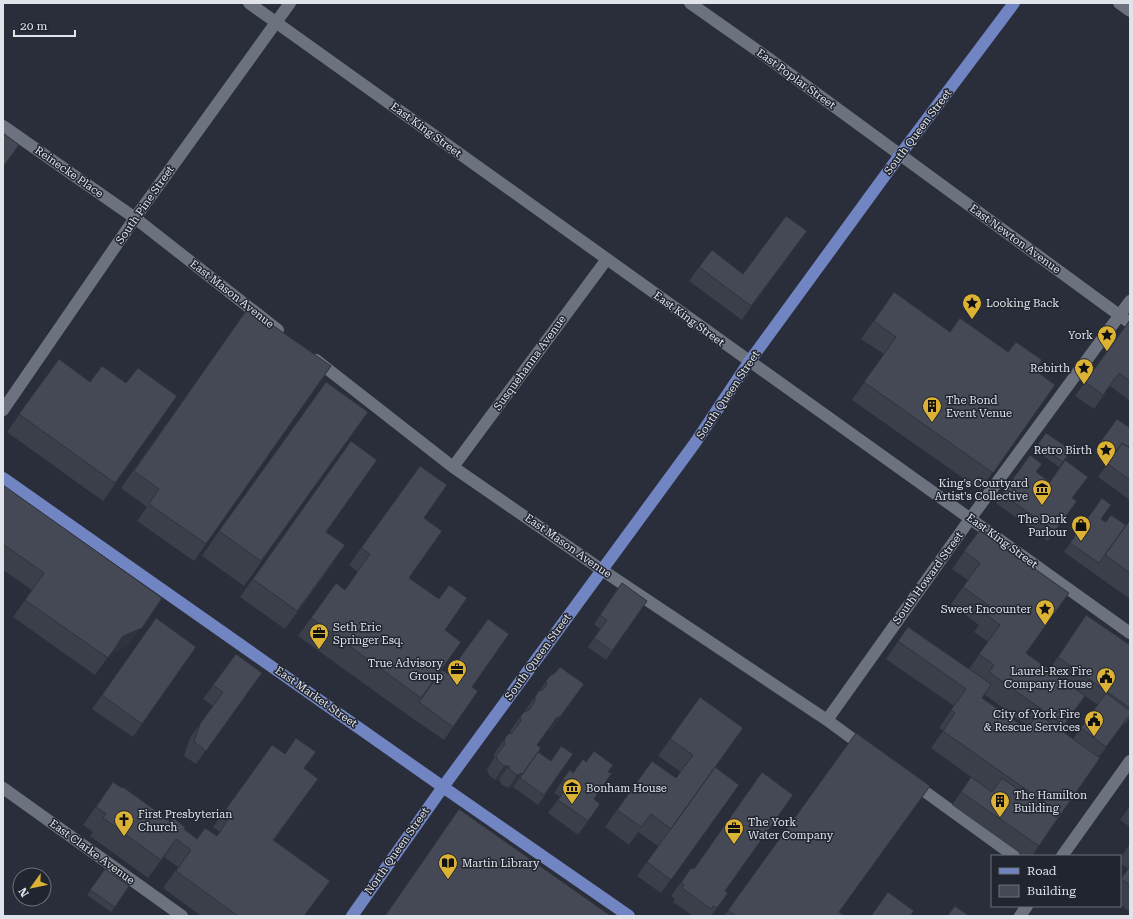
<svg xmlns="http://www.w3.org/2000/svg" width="1133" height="919" font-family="'Roboto Serif',serif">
	<rect width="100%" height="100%" fill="#2a2e3a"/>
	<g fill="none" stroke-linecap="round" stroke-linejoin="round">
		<path stroke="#6d727f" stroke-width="12" d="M249,3L1130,633
			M690,3L768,58L1130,323
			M1119,3L1130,11
			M3,126L135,218L278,330
			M316,360L453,467L602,570L827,720L865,748
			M3,410L135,218L290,3
			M453,467L607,259
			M827,720L970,519L1130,301
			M913,783L1014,856
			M3,788L182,916
			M1062,856L1130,761
			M1020,916L1027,906"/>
		<path stroke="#7285c3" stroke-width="12" d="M3,478L443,787L629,916
			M352,916L443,787L695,443L749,362L900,155L1014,3"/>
	</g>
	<path fill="#3b3f49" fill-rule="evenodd" d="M807,231L742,320L689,281L699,267L743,274Z
		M894,292L950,332L1008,352L1055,385L980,490L852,400L884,354L861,339Z
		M248,308L331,366L194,561L137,521L147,507L121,488Z
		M1130,320V401L1110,386L1094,409L1075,396Z
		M59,359L90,382L177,396L103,501L7,432Z
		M368,412L244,586L202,556L219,531Z
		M1117,419L1130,428V500L1098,477L1113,456L1098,445Z
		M1046,433L1071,450L1059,467L1034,449Z
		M351,441L327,532L333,563L285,629L240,597Z
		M1030,455L1036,472L1077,501L1048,541L996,503Z
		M420,466L424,518L409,578L445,630L442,670L448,674L472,687L478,691L444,740L409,716L410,715L409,716L298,636L336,583L345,590L358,572L349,565Z
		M3,485L129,645L111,653L95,675L13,617L32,590L3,570Z
		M1102,498L1101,519L1106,522L1126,525L1130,520V599L1064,552Z
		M980,530L1026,653L1049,670L1086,615L1130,645V717L1125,724L1124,723L1099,757L1100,758L1032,856H1024L952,805L971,777L992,792L931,748L943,731L939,728L954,706L886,659L908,627L969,669L988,642L974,632L979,625L951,604L968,580L952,569ZM984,694L1029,727L1027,729L982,698ZM1085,696L1098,705L1073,739L1061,730Z
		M622,583L647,601L606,660L588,647L600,629L594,624Z
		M156,618L196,647L133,737L92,709Z
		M236,654L262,673L196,764L184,756L190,738L213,706L203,699Z
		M551,675V731L548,730L537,745L538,752L551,761L573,754L538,805L513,787L508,788L501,784L499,779L495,780L489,775L487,769L495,757L494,754L508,734L511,733L510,731Z
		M700,697L715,767L739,785L661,893L637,876L658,846L638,832L629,845L605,827L617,810L676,778L681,772L658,756Z
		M856,733L930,786L839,912L845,916H724Z
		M586,762L608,772L594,799L600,804L578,835L548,813L560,797L554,793L570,770L573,773Z
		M304,769L318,779L274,840L330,881L304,916H201L163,888L178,867L164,857L148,878L90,836L93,832L83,825L113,782L169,821L184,829L197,839L217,836L220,832L213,827L226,809Z
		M1130,806V827L1120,820Z
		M1130,844V912L1120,904V880L1128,869L1120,863V858Z
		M691,868L728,893L711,916H693L673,902L675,899L671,896Z
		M105,869L129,886L111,912L87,895Z"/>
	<path fill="#30333c" d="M807,231L797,244L742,320L751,306Z
		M162,598L129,645L111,653L95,675L123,636Z
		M584,684L551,731L548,730L557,717Z
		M541,748L513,787L508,788L517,775Z
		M504,766H509L499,779L495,780Z
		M176,839L164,857L148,878L161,860Z"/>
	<path fill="#454955" stroke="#30333c" d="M3,133L19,145L3,167Z
		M786,216L807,231L751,306L699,267L712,250L743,274Z
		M894,292L950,332L960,318L1008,352L1016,342L1042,360L1035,370L1055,385L993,473L864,382L896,337L874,321Z
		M248,308L331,366L206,544L149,504L159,489L134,471Z
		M1130,320V381L1119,373L1103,395L1085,382Z
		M59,359L90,382L102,366L126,383L138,368L177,396L115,483L19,414Z
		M326,382L368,412L261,561L219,531Z
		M1117,419L1130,428V448L1122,443L1116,451L1101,441Z
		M1046,433L1071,450L1063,462L1038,444Z
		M351,441L377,460L326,532L345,545L297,611L253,579Z
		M1122,443L1130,448V480L1108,464Z
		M1030,455L1042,464L1036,472L1050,482L1065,460L1088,477L1072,498L1077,501L1055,531L1002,494Z
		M420,466L447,485L424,518L442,531L409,578L439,599L449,585L467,598L445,630L461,642L421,698L311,618L336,583L345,590L370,554L361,548Z
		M3,485L162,598L142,628L123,636L108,658L25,600L44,573L3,544Z
		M1102,498L1111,505L1101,519L1106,522L1111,515L1126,525L1099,563L1070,543Z
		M1130,520V573L1105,555Z
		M980,530L1069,593L1026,653L1085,696L1064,725L989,672L994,665L979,654L1000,625L986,614L991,607L963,587L980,563L964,551Z
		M622,583L647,601L612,651L594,638L607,620L600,615Z
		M1086,615L1130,645V708L1058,657Z
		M156,618L196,647L142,724L102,695Z
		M488,619L509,634L472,687L478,691L453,727L419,702L442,670L448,674Z
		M908,627L991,684L982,698L1027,729L1038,714L1100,758L1061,814L943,731L955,713L951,710L966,689L898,641Z
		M236,654L262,673L206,751L194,742L200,724L223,692L213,685Z
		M560,667L584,684L560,717H557L537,745L541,748L523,773L517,775L510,770L509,766H504L498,761L496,756L505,744L504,740L508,734L512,733L521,721L520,717L524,712L529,710L535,701V697L539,691L543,690L547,684L546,681L551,675L554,674Z
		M1106,693L1130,711V714L1106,747L1081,728Z
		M700,697L743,728L671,829L651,814L641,827L617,810L652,761L676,778L693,755L670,739Z
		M856,733L930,786L839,912L845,916H736L728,910Z
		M296,738L316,752L304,768L318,779L273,840L330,881L304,916H238L176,871L191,850L176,839L161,860L103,818L106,814L96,807L113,782L122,788L123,787L170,821L172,817L185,827L184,829L197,839L205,828L217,836L232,814L226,809L272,745L285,754Z
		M561,746L573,754L544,795L520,778L538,752L551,761Z
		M594,751L613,765L608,772L612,773L594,799L600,804L588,821L558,800L569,783L563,779L570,770L573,773L583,759L586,762Z
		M715,767L739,785L671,880L647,862Z
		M762,772L793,795L725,891L728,893L717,908L713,906L711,909L682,888L684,885L681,883L691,868L694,869Z
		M971,777L992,792L1002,778L1058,818L1039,846L961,792Z
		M459,809L611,916H385Z
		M1130,866V885L1121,879Z
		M105,869L129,886L115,907L90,890Z
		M888,892L914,911L910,916H871Z
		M955,906L969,916H947Z"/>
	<defs>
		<g id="sight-pin" transform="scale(1)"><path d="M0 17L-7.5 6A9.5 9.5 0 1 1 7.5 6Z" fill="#dbb233" stroke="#21252f"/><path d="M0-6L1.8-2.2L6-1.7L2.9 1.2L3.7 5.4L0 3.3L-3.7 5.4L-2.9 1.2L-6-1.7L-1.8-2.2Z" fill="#111"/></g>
		<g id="building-pin" transform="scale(1)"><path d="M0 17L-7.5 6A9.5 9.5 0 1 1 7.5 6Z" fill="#dbb233" stroke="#21252f"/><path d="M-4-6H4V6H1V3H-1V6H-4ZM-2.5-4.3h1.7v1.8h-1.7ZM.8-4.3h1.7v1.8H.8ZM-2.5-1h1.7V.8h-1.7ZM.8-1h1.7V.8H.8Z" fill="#111"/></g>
		<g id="museum-pin" transform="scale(1)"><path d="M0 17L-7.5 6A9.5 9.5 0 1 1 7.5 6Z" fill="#dbb233" stroke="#21252f"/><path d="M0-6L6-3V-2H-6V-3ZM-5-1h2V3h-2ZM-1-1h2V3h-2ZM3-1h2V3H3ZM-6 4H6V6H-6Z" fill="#111"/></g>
		<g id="shop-pin" transform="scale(1)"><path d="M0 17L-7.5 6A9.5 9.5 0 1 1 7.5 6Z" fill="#dbb233" stroke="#21252f"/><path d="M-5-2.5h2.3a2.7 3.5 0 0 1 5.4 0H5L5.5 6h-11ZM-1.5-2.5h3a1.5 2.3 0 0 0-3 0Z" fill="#111"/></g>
		<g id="office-pin" transform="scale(1)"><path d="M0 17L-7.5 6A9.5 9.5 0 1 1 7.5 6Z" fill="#dbb233" stroke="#21252f"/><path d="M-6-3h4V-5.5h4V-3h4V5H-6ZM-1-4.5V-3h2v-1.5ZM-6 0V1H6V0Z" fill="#111"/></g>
		<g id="civic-pin" transform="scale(1)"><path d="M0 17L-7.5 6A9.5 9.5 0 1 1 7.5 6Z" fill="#dbb233" stroke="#21252f"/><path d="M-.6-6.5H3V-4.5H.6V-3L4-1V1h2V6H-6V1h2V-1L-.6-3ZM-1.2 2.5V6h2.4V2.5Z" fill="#111"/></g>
		<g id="church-pin" transform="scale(1)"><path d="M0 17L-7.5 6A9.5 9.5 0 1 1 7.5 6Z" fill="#dbb233" stroke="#21252f"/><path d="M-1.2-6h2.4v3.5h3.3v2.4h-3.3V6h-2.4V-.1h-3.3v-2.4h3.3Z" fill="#111"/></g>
		<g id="library-pin" transform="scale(1)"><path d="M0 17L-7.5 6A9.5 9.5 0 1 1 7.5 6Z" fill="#dbb233" stroke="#21252f"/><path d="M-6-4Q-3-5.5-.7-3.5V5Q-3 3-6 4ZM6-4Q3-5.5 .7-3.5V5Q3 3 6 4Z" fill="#111"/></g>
	</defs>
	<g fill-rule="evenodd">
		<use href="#sight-pin" x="972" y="303"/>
		<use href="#sight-pin" x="1107" y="335"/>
		<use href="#sight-pin" x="1084" y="368"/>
		<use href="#building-pin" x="932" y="406"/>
		<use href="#sight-pin" x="1106" y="450"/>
		<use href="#museum-pin" x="1042" y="489"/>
		<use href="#shop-pin" x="1081" y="525"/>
		<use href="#sight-pin" x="1045" y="609"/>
		<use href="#office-pin" x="319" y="633"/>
		<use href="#office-pin" x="457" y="669"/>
		<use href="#civic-pin" x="1106" y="677"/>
		<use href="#civic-pin" x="1094" y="720"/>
		<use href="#museum-pin" x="572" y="788"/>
		<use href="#building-pin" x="1000" y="801"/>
		<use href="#church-pin" x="124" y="820"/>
		<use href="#office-pin" x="734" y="828"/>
		<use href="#library-pin" x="448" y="863"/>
	</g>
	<g text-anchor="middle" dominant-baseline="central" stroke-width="3" stroke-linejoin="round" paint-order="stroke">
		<g font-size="11" fill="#e0e3ea" stroke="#21252f">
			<text transform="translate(796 79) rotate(36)">East Poplar Street</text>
			<text transform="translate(426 130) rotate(36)">East King Street</text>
			<text transform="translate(918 132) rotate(-53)">South Queen Street</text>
			<text transform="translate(69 172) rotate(35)">Reinecke Place</text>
			<text transform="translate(145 205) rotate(-55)">South Pine Street</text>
			<text transform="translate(1015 239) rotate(36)">East Newton Avenue</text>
			<text transform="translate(232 294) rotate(38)">East Mason Avenue</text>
			<text transform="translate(689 319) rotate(36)">East King Street</text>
			<text transform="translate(530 363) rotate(-54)">Susquehanna Avenue</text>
			<text transform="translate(728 395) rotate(-56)">South Queen Street</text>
			<text transform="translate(1002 541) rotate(36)">East King Street</text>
			<text transform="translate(568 546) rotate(35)">East Mason Avenue</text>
			<text transform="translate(928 578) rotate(-54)">South Howard Street</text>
			<text transform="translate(538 657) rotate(-54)">South Queen Street</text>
			<text transform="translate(316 697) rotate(35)">East Market Street</text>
			<text transform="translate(397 851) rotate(-55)">North Queen Street</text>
			<text transform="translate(92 852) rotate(36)">East Clarke Avenue</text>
		</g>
		<g font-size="11" fill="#e0e3ea" stroke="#21252f" text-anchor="end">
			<text x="986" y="303" text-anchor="start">Looking Back</text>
			<text x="1093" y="335">York</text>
			<text x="1070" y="368">Rebirth</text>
			<text x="946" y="400" text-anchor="start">The Bond<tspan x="946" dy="13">Event Venue</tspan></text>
			<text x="1092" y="450">Retro Birth</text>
			<text x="1028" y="483">King's Courtyard<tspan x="1028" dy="13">Artist's Collective</tspan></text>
			<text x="1067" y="519">The Dark<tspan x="1067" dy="13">Parlour</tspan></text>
			<text x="1031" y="609">Sweet Encounter</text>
			<text x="333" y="627" text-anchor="start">Seth Eric<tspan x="333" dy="13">Springer Esq.</tspan></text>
			<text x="443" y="663">True Advisory<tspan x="443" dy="13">Group</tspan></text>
			<text x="1092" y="671">Laurel-Rex Fire<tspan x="1092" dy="13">Company House</tspan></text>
			<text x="1080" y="714">City of York Fire<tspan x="1080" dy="13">&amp; Rescue Services</tspan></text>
			<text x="586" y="788" text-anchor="start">Bonham House</text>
			<text x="1014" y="795" text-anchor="start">The Hamilton<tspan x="1014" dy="13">Building</tspan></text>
			<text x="138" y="814" text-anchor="start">First Presbyterian<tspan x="138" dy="13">Church</tspan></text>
			<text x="748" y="822" text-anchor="start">The York<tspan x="748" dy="13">Water Company</tspan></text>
			<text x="462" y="863" text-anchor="start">Martin Library</text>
		</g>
	</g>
	<rect width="1133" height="919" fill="none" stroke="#e0e3ea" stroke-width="8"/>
	<rect x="991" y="855" width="130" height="52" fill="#21252f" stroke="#6d717a"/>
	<rect x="999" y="868" width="20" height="6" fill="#7285c3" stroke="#6d717a"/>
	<text x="1027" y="875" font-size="12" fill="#e0e3ea">Road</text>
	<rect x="999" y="885" width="20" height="12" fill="#454955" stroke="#6d717a"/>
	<text x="1027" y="895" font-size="12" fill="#e0e3ea">Building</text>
	<g transform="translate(32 887) rotate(237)"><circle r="19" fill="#21252f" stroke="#6d717a"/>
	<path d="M0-3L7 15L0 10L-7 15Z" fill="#dbb233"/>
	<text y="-6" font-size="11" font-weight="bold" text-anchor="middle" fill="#e0e3ea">N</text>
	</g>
	<path d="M14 30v6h61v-6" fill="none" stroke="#e0e3ea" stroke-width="2"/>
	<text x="20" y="30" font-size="12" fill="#e0e3ea" stroke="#21252f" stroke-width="3" paint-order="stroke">20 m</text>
</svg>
